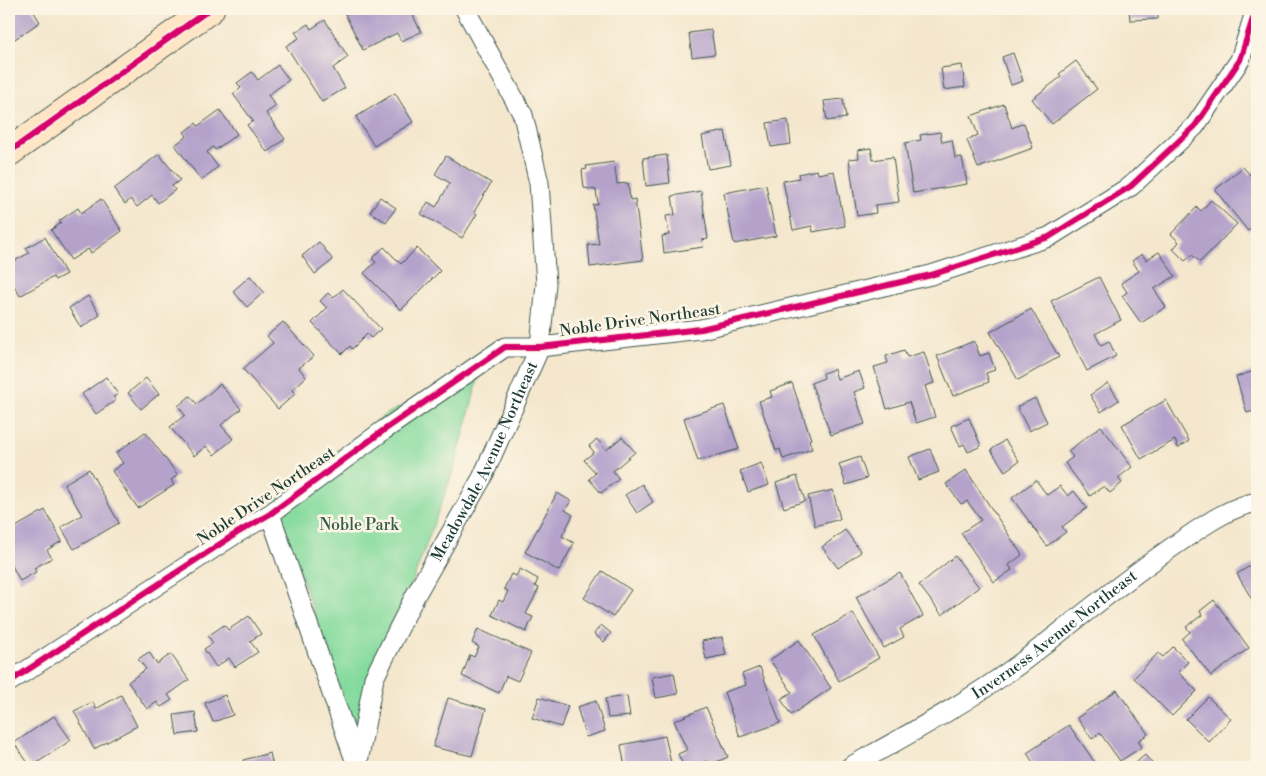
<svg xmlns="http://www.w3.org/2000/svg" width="1266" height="776" font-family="'Libre Bodoni',serif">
	<rect width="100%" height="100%" fill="#fcf5e5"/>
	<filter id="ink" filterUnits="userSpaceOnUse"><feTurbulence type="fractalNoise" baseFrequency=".02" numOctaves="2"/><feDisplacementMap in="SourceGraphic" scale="10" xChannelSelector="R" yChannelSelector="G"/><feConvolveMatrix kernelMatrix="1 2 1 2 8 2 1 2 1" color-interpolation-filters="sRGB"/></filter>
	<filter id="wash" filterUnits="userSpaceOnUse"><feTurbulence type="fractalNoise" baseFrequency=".0096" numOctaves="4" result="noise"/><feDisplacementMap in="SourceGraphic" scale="20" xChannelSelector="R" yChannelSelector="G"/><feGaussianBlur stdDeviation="1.12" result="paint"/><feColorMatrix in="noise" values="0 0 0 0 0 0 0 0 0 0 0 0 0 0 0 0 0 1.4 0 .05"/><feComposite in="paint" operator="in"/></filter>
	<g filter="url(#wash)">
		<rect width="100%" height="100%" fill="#f4e7cd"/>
		<path fill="#83da9d" stroke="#518c68" d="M481,368L456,463L356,736L275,500L386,414Z"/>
		<g id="blocks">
			<path fill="#b4a2cb" d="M9,9H32L40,22L9,43Z
				M357,9H410L421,32L401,41L397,33L363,50L345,14Z
				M1129,9H1158V19L1130,20Z
				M325,20L348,57L333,68L345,88L322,102L286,46L299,38L295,32L308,24L311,29Z
				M711,30L715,54L692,57L689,33Z
				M1013,53L1023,81L1011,85L1002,57Z
				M1076,61L1097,89L1052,124L1032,99L1061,77L1059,74Z
				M278,65L289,80L268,95L276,106L266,113L285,139L267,152L247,125L253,121L233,94L241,88L237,83L252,72L258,80Z
				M962,65L965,87L944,90L941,68Z
				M395,93L413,122L374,146L356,117Z
				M843,99L846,118L827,121L824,101Z
				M1004,104L1012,128L1024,123L1033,148L978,168L967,140L978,135L971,116Z
				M220,110L237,134L215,150L213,147L207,152L218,167L201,180L175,145L187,136L184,132L196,123L198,126Z
				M788,120L791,144L771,147L767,123Z
				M725,131L731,165L708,169L702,136Z
				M940,132L942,142L952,140L955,158L962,157L967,184L913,193L905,143L921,140L920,135Z
				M871,148L873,160L893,157L899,202L875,205L876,213L857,216L849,159L859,158L858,150Z
				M159,154L180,180L172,186L175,190L158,203L152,195L137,207L131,199L125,204L114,189Z
				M667,155L670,183L646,186L643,158Z
				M446,156L491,183L474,212L477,214L462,238L421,214L428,202L436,207L450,183L435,174Z
				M614,162L617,184L628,183L630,200L635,199L643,260L590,267L588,245L599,244L593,205L598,204L596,190L584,188L582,170L587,169L586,166Z
				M1243,167L1250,175L1257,169V223L1248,231L1215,190Z
				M817,170L818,174L834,171L845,226L813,232L812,226L793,230L783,181L799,178L798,174Z
				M766,185L776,236L734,244L724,193Z
				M701,191L708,239L702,240L703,247L664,253L662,236L669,235L666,216L675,215L672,196Z
				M380,197L396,208L386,222L370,212Z
				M101,199L122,231L91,253L88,249L71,260L51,230L61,223L59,221L78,208L81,213Z
				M1211,200L1237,224L1200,262L1192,255L1185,261L1173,249L1179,242L1171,234L1197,207L1201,211Z
				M45,237L66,274L55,280L53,277L20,296L12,282L9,283V264L29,253L26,248Z
				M319,242L333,260L315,274L302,256Z
				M384,247L401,264L417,248L440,271L401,310L364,273L376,262L372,259Z
				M1159,252L1175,276L1154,289L1166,307L1141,323L1122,296L1127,292L1121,283L1139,271L1132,261L1142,254L1146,260Z
				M250,276L264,292L247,307L233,291Z
				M1099,277L1121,320L1095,334L1101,345L1109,341L1116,356L1087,371L1051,301Z
				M343,289L381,329L371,338L367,334L352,349L350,346L342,354L312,323L327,308L320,301L328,293L333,298Z
				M88,296L100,315L81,328L69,308Z
				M1031,309L1059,357L1018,380L990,332Z
				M283,322L314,356L299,368L306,377L292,390L295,394L278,409L243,369L273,343L267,336Z
				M974,341L980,356L989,353L995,370L986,373L989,382L953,396L937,356Z
				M904,350L907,357L924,352L934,383L925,386L935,417L916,423L909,402L887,409L874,367L888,363L886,356Z
				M834,369L837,379L859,371L865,388L854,392L865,424L831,435L811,383L824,378L823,373Z
				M1257,370V410L1247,413L1236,377Z
				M106,377L118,394L113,397L116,400L96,414L82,394Z
				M146,378L159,394L141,409L128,393Z
				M792,383L811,439L809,440L812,449L783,459L780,449L776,451L759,401L772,397L770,391Z
				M1108,383L1119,400L1101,412L1090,395Z
				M220,384L241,409L221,425L233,439L214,455L206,446L194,456L170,427L185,415L178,406L190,396L197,404Z
				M1035,398L1047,422L1029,431L1017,407Z
				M1166,400L1189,441L1178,448L1175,440L1141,459L1122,425Z
				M724,405L739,449L698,461L684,418Z
				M969,418L981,446L968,452L964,444L960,446L951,426Z
				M1101,426L1132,467L1118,478L1122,483L1110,493L1104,486L1090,496L1065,463L1073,457L1068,451Z
				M145,432L178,475L171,480L174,485L138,508L112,471L123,463L116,453Z
				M622,437L635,452L613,471L619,479L601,493L589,479L596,473L584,460L594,452L589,446L597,439L606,450Z
				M1005,440L1019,461L1005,471L991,450Z
				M930,449L939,472L918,480L909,457Z
				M860,457L867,478L846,485L839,464Z
				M761,463L769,485L748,492L740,471Z
				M89,469L119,523L74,549L61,527L82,515L64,484Z
				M966,470L1022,555L1009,565L1012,570L994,582L961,533L981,520L967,501L961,504L946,484Z
				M797,476L805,501L784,508L776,483Z
				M1036,480L1047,495L1060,486L1068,496L1074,491L1087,508L1062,527L1066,532L1047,546L1012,498Z
				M642,484L653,502L637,513L625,495Z
				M833,490L840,519L815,526L808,496Z
				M557,493L571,501L565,510L573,515L562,536L574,543L559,571L525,552Z
				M45,510L62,541L47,550L52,558L34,568L36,572L20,581L9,560V531Z
				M845,530L861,552L838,568L822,547Z
				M955,556L979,587L942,615L919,585Z
				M1253,564L1257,571V608L1237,574Z
				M520,569L538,579L535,586L539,588L526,614L533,617L526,632L492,615L499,600L503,602L508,591L504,589L511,574L516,576Z
				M602,571L631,590L613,617L584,598Z
				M900,573L923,616L900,629L904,637L884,648L856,597Z
				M1214,600L1249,648L1211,676L1182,639L1190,632L1186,627L1202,615L1200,611Z
				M853,613L879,658L839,681L814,635Z
				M249,616L261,634L250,641L258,652L235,667L229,658L216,667L204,649L213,643L208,636L224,625L228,630Z
				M601,625L611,633L604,642L594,634Z
				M478,629L531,653L518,681L506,676L499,693L462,676L470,655L474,657L479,647L472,643Z
				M722,637L726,655L706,659L702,641Z
				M799,640L831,688L791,715L781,699L792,692L770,660Z
				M1173,647L1188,662L1178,672L1197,691L1172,716L1134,678L1158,653L1163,657Z
				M149,652L157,664L171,654L189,680L168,695L172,700L161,707L157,702L147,709L128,682L146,669L138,659Z
				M760,667L780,723L740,737L724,692L746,685L742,674Z
				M674,673L678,694L656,698L652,677Z
				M1117,690L1148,734L1138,741L1142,747L1120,761L1100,733L1092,739L1077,718Z
				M121,695L137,726L94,749L74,711L93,702L96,709Z
				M225,695L233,715L213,722L205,703Z
				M627,696L630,716L608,718L605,699Z
				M539,697L568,706L561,727L532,718Z
				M1208,697L1231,719L1209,742L1186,719Z
				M448,698L486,709L472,756L433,747Z
				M596,701L605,731L586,737L577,707Z
				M706,707L728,757L709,765L707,761L694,767H684L678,754L687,750L674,721Z
				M195,712L198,732L177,735L174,715Z
				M54,716L71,740L31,767L14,743Z
				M1069,725L1098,767H1036L1027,753Z
				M665,736L672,767H625L621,745Z
				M270,753L273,767H245L243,760Z
				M1145,755L1155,767H1131Z"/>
		</g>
	</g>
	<g filter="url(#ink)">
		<use href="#blocks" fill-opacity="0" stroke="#3f564b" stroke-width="1"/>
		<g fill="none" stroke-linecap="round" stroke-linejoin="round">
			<g stroke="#3f564b" stroke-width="21">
				<g id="street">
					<path d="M270,514L356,763"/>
					<path d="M9,682L237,533L270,514L384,430L505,347H540L701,329L931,275L1049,237L1131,186L1195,126L1240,60L1256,9"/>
					<path id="s1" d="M357,767L374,678L415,596L482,478L540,347L546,284L539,183L523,115L465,9"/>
					<path id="s2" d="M850,767C907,735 965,704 1018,665C1073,623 1126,578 1184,539C1206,524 1230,507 1257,502"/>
				</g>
			</g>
			<g stroke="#3f564b" stroke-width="30">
				<path id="secondary" d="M9,152L210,9"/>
			</g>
			<use href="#street" stroke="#fff" stroke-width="19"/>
			<use href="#secondary" stroke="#fde5c5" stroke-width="28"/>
			<g stroke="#fcf5e5" stroke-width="9">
				<path id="cycleway" d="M9,152L210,9
					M9,682L237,533L270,514L384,430L505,347H540L701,329L931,275L1049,237L1131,186L1195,126L1240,60L1256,9"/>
			</g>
			<use href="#cycleway" stroke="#d6006c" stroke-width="6"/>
		</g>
	</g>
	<g text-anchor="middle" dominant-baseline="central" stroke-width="5" stroke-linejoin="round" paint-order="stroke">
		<g font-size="16" fill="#1f3d34" stroke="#fcf5e5">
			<text transform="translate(640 320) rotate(-8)">Noble Drive Northeast</text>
			<text stroke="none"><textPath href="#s1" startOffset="334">Meadowdale Avenue Northeast</textPath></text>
			<text transform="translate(266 496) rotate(-34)">Noble Drive Northeast</text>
			<text stroke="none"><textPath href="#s2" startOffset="244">Inverness Avenue Northeast</textPath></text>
		</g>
		<g font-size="16" fill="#335c49" stroke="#fcf5e5">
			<text x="359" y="525">Noble Park</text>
		</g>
	</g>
	<rect width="1266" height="776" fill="none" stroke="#fcf5e5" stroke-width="30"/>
</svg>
